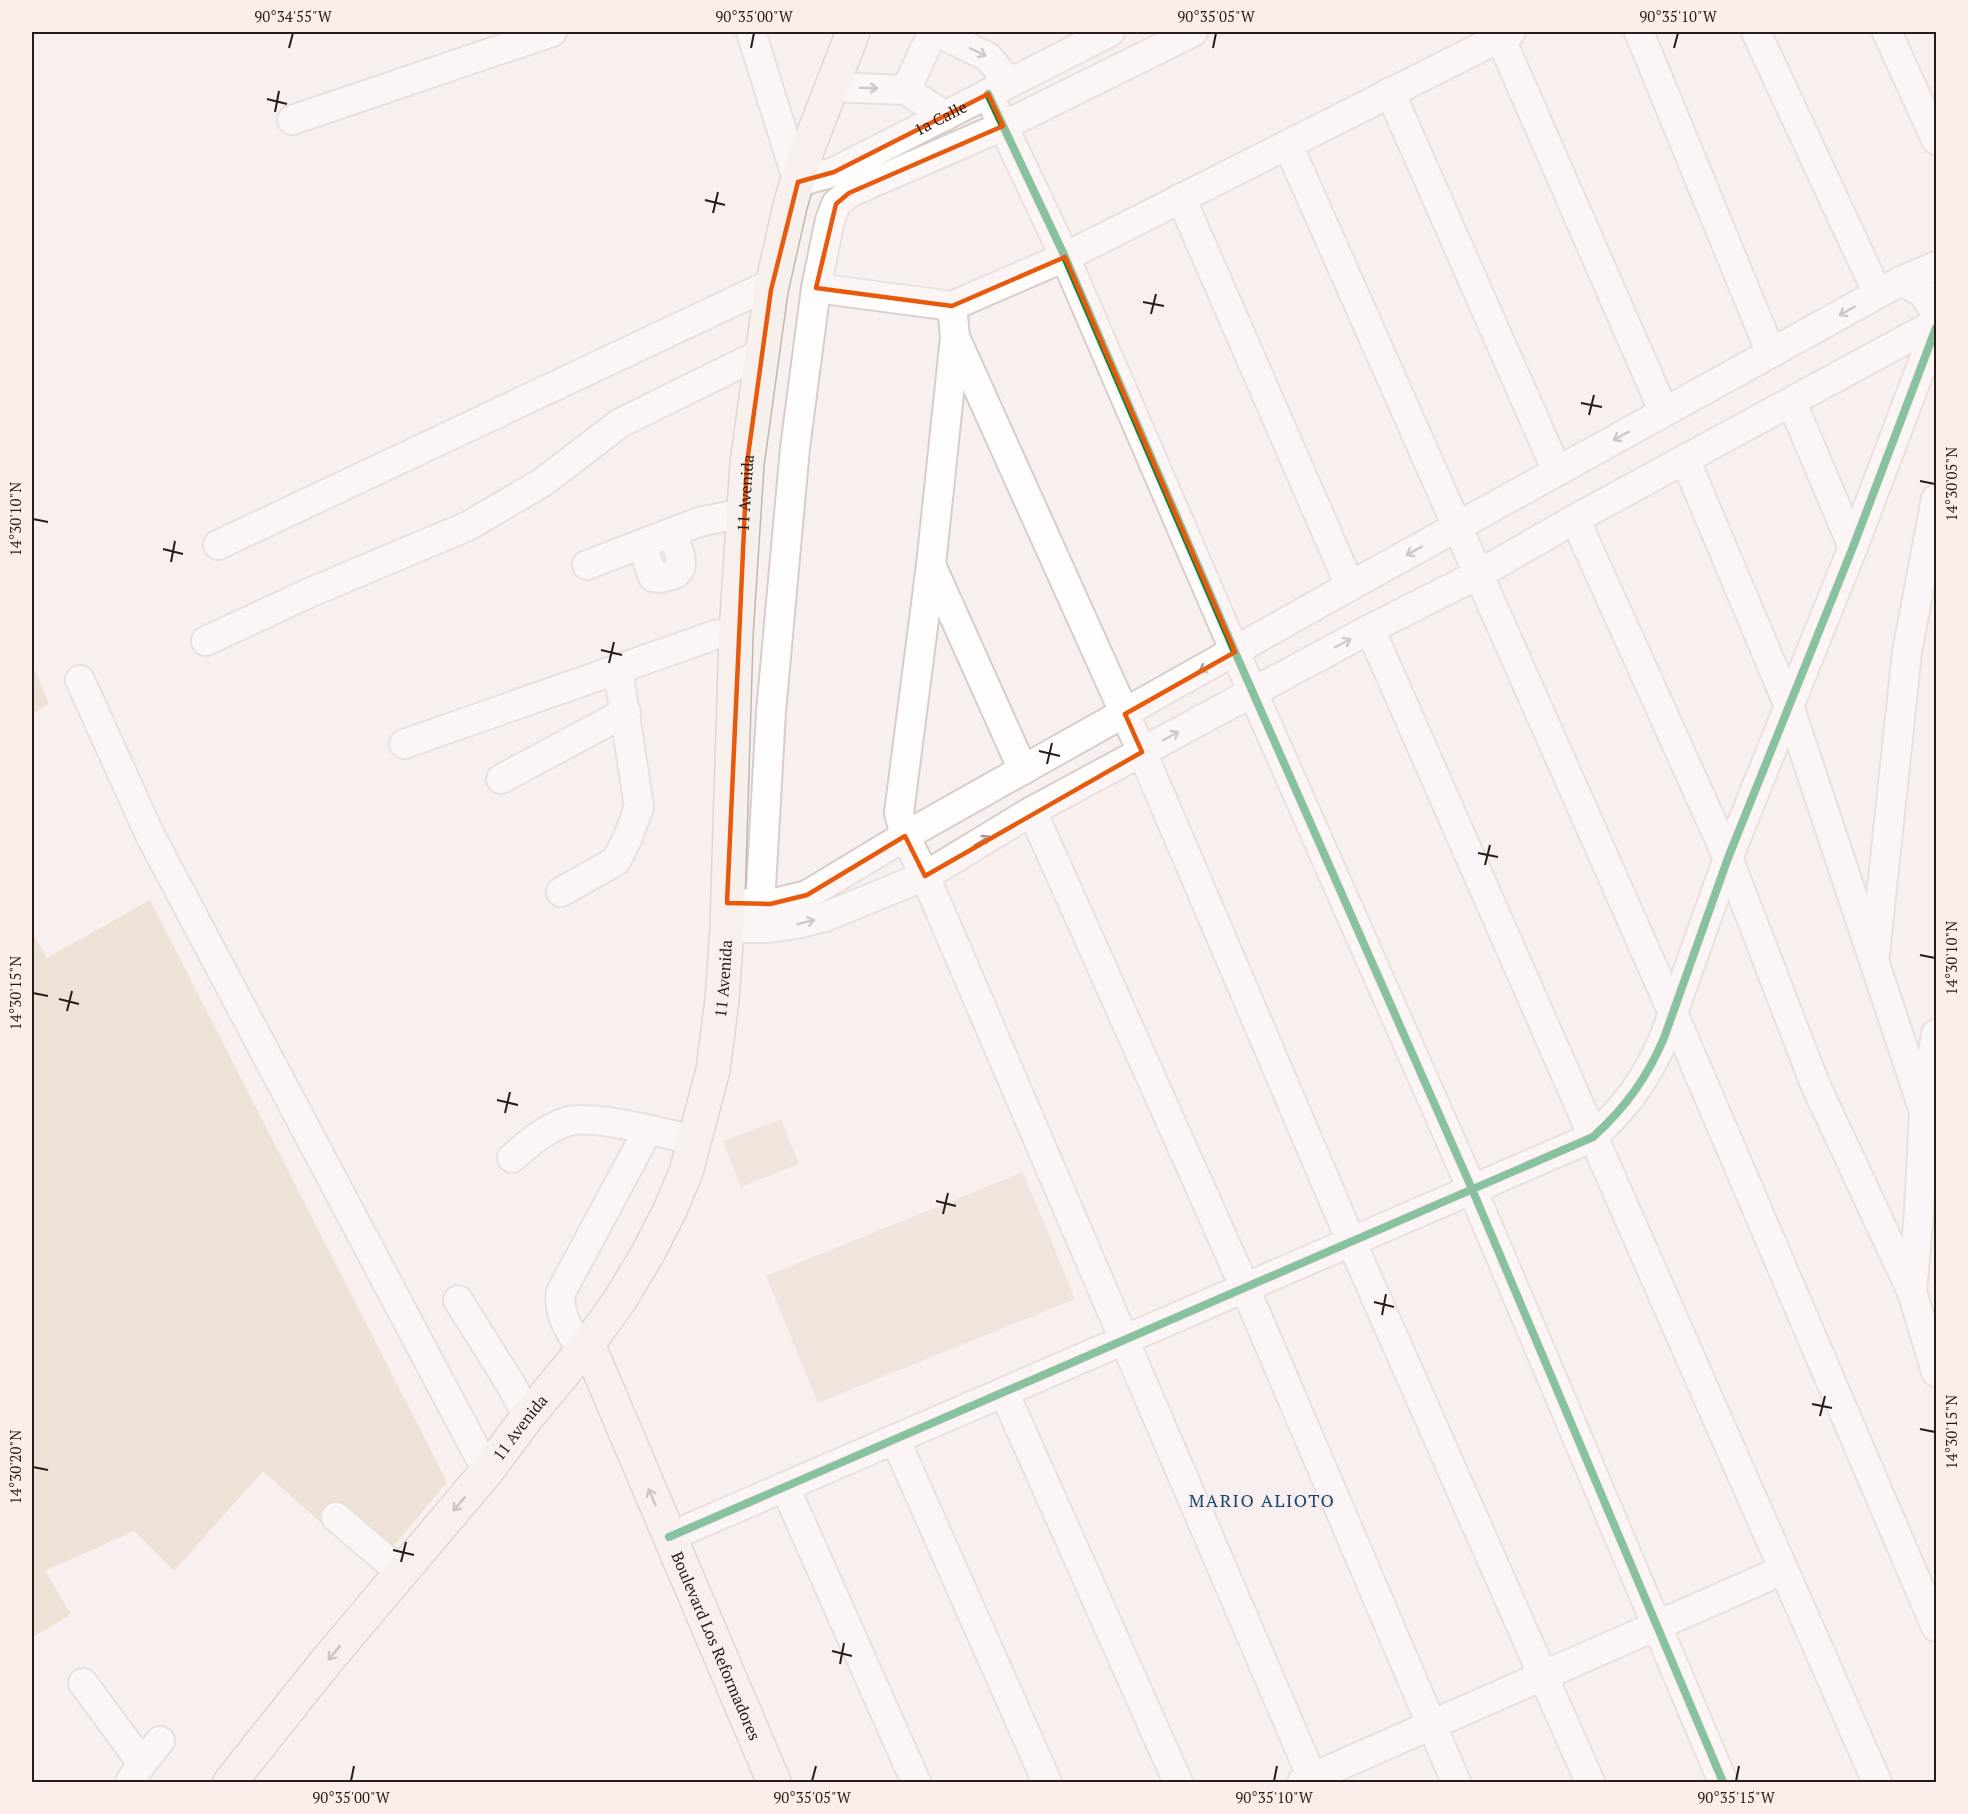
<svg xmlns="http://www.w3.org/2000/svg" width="1968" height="1814" font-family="'PT Serif',serif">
	<rect width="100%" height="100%" fill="#f8f0ee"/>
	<path fill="#e4d8c6" d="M781,1119L799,1164L741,1187L723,1141Z
		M1023,1172L1075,1299L818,1403L766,1276Z"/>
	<path fill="#e0d1b5" d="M32,664L49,704L32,714Z
		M150,900L447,1482L374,1570L263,1471L174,1571L134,1531L45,1571L71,1614L32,1638V932L47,958Z"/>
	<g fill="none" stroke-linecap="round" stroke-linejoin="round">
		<g stroke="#d8cdcb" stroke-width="32">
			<g id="minor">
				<path id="s1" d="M751,32L798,182L834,172L1110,32"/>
				<path d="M937,32L988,57L1009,83"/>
				<path d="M1639,32L1771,353"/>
				<path d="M1756,32L1878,294"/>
				<path d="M1887,32L1936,140"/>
				<path d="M1500,37L1664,412"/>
				<path d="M831,87L906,90L945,116"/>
				<path d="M906,90L933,32"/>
				<path d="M1390,92L1557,471"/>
				<path d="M988,94L1065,257L1235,652L1472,1189L1723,1782"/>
				<path d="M292,120L552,32"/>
				<path d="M1288,145L1673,1013L1936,1627"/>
				<path d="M1181,198L1350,586"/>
				<path d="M1901,281L1923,293L1936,313"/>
				<path d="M816,288L952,306L1065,257L1511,32"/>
				<path d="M952,306L955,337L931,565L899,813L905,836L925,876L1314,1782"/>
				<path d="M955,337L1142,752L1351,1241L1590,1782"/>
				<path d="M1792,403L1853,547"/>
				<path d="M1685,459L1789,706L1924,1111"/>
				<path d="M1575,519L1728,858L1815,1084L1912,1292"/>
				<path d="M218,545L773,283"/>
				<path d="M642,545L653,577C661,579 665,577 672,575C690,569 676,546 672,533"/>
				<path d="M587,565L699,522L743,513"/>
				<path d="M931,565L1023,770"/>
				<path d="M1370,629L1877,1782"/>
				<path d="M206,641L309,593L468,526L543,482L620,423L762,353"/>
				<path d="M80,680L150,835L487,1471"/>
				<path d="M404,744L715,635L736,633"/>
				<path d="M501,779L626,712"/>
				<path d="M1032,811L1245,1288L1456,1782"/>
				<path d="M561,892L616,861L628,837L639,807L618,669"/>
				<path d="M727,903L770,904L807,895L905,836L1350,586L1901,281L1936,266"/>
				<path d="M759,923L771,712L795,448L816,288L830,220L836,204L849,193L1003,126L1193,32"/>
				<path d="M727,928H769L797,924L825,917L925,876L1032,811L1370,629L1479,574L1575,519L1936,323"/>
				<path d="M1875,954L1907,652L1936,499"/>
				<path d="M1936,1034L1924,1111L1919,1211L1912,1292L1936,1372"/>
				<path d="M512,1158C529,1143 545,1129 566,1122C589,1113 669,1134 695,1141"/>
				<path d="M458,1300L510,1383L528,1416"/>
				<path d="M582,1352C572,1333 557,1315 561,1292L648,1130"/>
				<path d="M1004,1392L1178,1782"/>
				<path d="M895,1439L1047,1782"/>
				<path d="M785,1487L916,1782"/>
				<path d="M336,1517L402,1573"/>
				<path d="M669,1537L1593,1137C1625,1108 1647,1078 1664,1038L1728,858L1853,547L1936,328"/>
				<path d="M83,1683L142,1763"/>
				<path d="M130,1782L142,1763L160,1741"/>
				<path d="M1302,1782L1783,1570"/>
			</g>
		</g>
		<g stroke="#c2b6af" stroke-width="36">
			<g id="major">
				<path id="s2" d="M588,1344L774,1782"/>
				<path id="s3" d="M230,1782L329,1658L487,1471L528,1416L588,1344L620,1300L648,1253L670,1210L686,1172L713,1070L722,1000L727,928L736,633L747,463L771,290L790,206L803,161L853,32"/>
			</g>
		</g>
		<use href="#minor" stroke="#fefdfc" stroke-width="28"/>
		<use href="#major" stroke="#f5f0eb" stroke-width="33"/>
		<g stroke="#fcecea" stroke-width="11">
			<path id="cycleway" d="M988,94L1065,257L1235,652L1472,1189L1723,1782
				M669,1537L1593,1137C1625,1108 1647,1078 1664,1038L1728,858L1853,547L1936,328"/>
		</g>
		<use href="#cycleway" stroke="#00873e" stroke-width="8"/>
	</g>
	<defs><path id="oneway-shaft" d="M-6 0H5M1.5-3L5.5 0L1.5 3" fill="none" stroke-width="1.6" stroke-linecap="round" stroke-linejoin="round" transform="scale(1.5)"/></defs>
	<g stroke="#9e9795">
		<use href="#oneway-shaft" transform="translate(978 52) rotate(26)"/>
		<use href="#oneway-shaft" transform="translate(869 88) rotate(2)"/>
		<use href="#oneway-shaft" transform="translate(1847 311) rotate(151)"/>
		<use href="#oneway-shaft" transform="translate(1621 436) rotate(151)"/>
		<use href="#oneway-shaft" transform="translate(1414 551) rotate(151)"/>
		<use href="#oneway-shaft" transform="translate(1343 643) rotate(-28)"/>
		<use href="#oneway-shaft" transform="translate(1207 667) rotate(151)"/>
		<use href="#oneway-shaft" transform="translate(1171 736) rotate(-28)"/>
		<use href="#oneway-shaft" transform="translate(982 841) rotate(-31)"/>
		<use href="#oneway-shaft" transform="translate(806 922) rotate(-14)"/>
	</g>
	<g stroke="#99908c">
		<use href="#oneway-shaft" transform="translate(652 1497) rotate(-113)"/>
		<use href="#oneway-shaft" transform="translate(459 1504) rotate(130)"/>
		<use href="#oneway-shaft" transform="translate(334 1653) rotate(130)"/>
	</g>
	<path d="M0 0H1968V1814H0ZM988,94L1003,126L849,193L836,204L816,288L952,306L1065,257L1235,652L1125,714L1142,752L925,876L905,836L807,895L770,904L727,903L747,463L771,290L798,182L834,172Z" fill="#f8f0ee" fill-opacity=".55" fill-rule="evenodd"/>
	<path fill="none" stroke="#e8590c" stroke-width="4.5" stroke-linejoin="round" d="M988,94L1003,126L849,193L836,204L816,288L952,306L1065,257L1235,652L1125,714L1142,752L925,876L905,836L807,895L770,904L727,903L747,463L771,290L798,182L834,172Z"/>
	<path fill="none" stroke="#281b18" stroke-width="2" d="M289,48L293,33M751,48L754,33M1213,48L1216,33M1674,48L1678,33M267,99L287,104M275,112L279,91M705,200L725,205M713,213L718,192M1143,302L1164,306M1151,314L1156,294M1581,403L1602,407M1589,415L1594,395M1920,481L1935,484M33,519L48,522M163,549L183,554M171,562L175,541M601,650L622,655M609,663L614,642M1039,751L1060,756M1047,764L1052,743M1478,853L1498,857M1485,865L1490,845M1920,955L1935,958M33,993L48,996M59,999L79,1004M67,1011L72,991M497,1100L518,1105M505,1113L510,1092M936,1201L956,1206M943,1214L948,1193M1374,1302L1394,1307M1382,1315L1386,1294M1812,1404L1832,1408M1820,1416L1825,1396M1920,1429L1935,1432M33,1467L48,1470M393,1550L414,1555M401,1562L406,1542M832,1651L852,1656M840,1664L844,1643M351,1781L354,1766M812,1781L816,1766M1274,1781L1277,1766M1736,1781L1739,1766"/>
	<g text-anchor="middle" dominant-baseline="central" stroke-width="4.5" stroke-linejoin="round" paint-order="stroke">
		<g font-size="16" fill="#281b18" stroke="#fcecea">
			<text stroke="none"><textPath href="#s1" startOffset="314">1a Calle</textPath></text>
			<text stroke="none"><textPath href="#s3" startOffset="1448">11 Avenida</textPath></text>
			<text stroke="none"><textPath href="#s3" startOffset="962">11 Avenida</textPath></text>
			<text stroke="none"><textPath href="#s3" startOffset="458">11 Avenida</textPath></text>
			<text stroke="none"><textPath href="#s2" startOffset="328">Boulevard Los Reformadores</textPath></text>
		</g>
		<g font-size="18" letter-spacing="1.5" fill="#0c4979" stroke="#fcecea">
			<text x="1262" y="1500">MARIO ALIOTO</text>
		</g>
	</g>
	<rect width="1968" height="1814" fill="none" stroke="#fcecea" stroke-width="66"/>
	<rect x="33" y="33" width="1902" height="1748" fill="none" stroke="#281b18" stroke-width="2"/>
	<g font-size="15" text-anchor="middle" fill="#281b18">
		<text x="293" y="22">90°34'55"W</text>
		<text x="754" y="22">90°35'00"W</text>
		<text x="1216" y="22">90°35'05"W</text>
		<text x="1678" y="22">90°35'10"W</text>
		<text transform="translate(1952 484) rotate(-90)" y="5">14°30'05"N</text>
		<text transform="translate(16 519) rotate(-90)" y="5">14°30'10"N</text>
		<text transform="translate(1952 958) rotate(-90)" y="5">14°30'10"N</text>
		<text transform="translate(16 993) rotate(-90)" y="5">14°30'15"N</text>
		<text transform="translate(1952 1432) rotate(-90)" y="5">14°30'15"N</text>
		<text transform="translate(16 1467) rotate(-90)" y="5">14°30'20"N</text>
		<text x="351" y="1803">90°35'00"W</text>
		<text x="812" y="1803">90°35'05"W</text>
		<text x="1274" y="1803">90°35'10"W</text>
		<text x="1736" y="1803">90°35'15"W</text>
	</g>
</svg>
